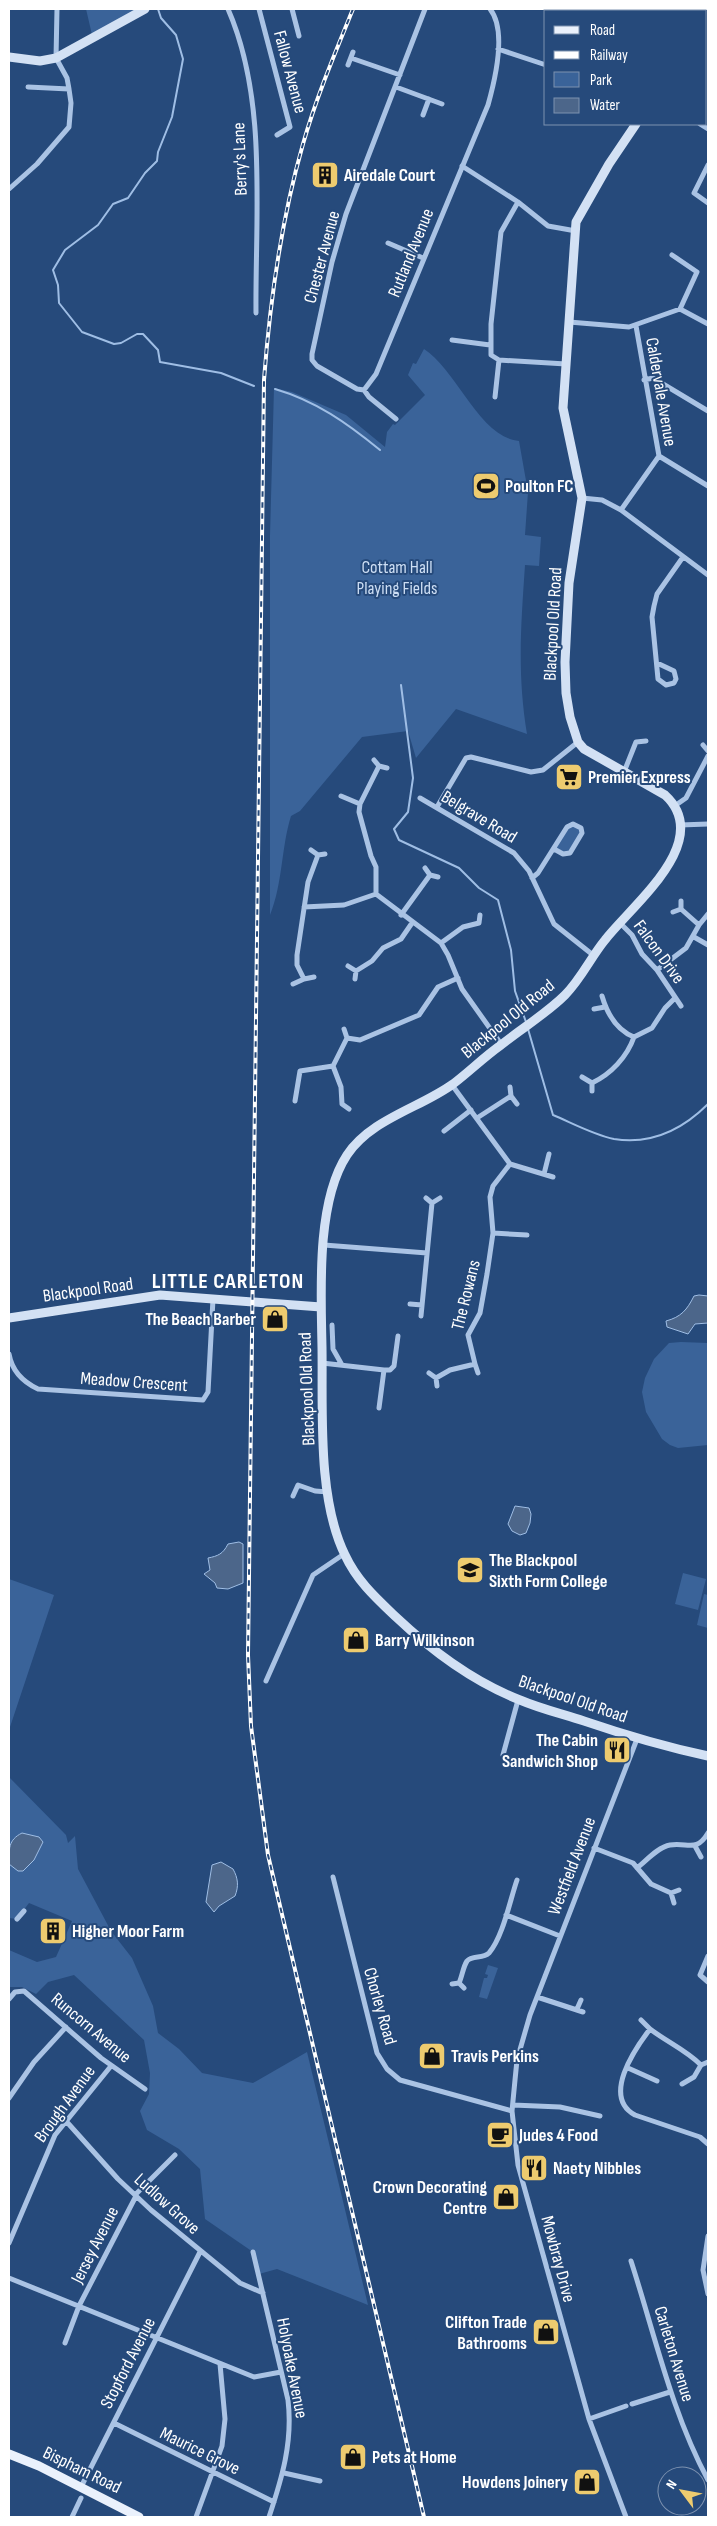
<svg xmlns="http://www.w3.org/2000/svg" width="717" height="2526" font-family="'Sofia Sans Condensed',sans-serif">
	<rect width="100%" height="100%" fill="#264a7b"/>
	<path fill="#3a6399" d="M86,9H145L93,39Z
		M424,349C456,369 480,438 519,441L528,492L525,535L541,537L539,566L525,565C521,626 517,673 527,734L456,709L416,758L408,731L362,737L300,811L291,816C281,848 283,883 270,915V536L274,388L292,392L346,415L385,447L387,432L393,424L395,425L425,395L408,375L413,363L416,364Z
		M578,825L582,833L570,853L554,849L567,827Z
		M681,1342L708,1343V1445L678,1448L670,1445L662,1439L646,1412L642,1392L645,1378L654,1359L669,1343Z
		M683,1573L706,1579L698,1610L675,1604Z
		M9,1579L54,1595L9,1730Z
		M704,1594L708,1595V1628L697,1625Z
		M9,1777L66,1835L68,1843L75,1836L78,1869L111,1931L132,1958L153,2006L158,2033L179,2049L202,2073L253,2083L307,2052L368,2305L277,2269L259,2274L253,2252L205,2219L200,2169L179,2149L147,2130L140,2111L149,2094L150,2073L144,2040L74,1975L48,1982L36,1994L22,1987H9V1950L37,1962L56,1957L72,1921L29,1903L17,1919L9,1918Z
		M488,1965L498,1968L487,1999L479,1997L484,1978H487L488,1975L485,1974Z"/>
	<path fill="#4c668a" stroke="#9fbee5" d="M699,1295L708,1296V1323L695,1324L688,1334L667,1327L666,1321C681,1317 687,1310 694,1296Z
		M515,1506L529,1508L531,1514L530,1523L526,1533L520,1535L512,1531L508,1524Z
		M239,1542L243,1544V1583L228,1589L217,1588L215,1583L204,1574L210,1570L208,1558C218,1556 223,1554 228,1544Z
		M22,1833L39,1837L43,1842L34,1860L23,1871H18L9,1864C9,1849 8,1840 22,1833Z
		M221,1862L233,1869C238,1878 239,1886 235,1896L219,1906L214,1912L206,1902L212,1865Z"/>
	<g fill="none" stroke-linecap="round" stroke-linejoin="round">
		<path stroke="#9fbee5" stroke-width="2" d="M158,9L161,18L176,35L183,59L172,117L158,152L157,161L145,173L128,198L113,204L98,225L65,250L53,270L58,285L59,303L82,332L114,344L121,343L137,334H143L158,350L160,362L221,373L254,386
			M275,389C316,401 347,423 380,450
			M401,685L413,778L408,812L394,829L399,840L459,868L479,888L498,900L511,950L515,991L526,1022
			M528,1029L553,1115C572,1123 594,1135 614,1139C652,1145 682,1130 708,1104"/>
		<path stroke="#aac3e4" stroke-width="5" d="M228,9C268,100 255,215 256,313
			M259,9L290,127L277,135
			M292,9L299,36
			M570,11L572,9
			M498,49L546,65
			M351,58L400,75
			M348,65L353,52
			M28,87L69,89
			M396,87L442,104
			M423,115L429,99
			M700,124L708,129
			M708,165L694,193L708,203
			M462,166L518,202L548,226L576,231
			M9,189L37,164L69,127L71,103L69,89L67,78L56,58L57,9
			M518,202L501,232L491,324V355L499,360L566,364
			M388,243L423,258
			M672,255L697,272L680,309
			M569,322L629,327L680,309L708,324
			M452,340L490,345
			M644,380L653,378L708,411
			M364,390L376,374L488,105C495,80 507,30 490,9
			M495,397L499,360
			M396,419L369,397L364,390L357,389L317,366L312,360V354L332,262L346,214L425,9
			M659,456L708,486
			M582,498L602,500L621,510L708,575
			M621,510L659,456L636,326
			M657,663L674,671L676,679L674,683L666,685L658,679L652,617L654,606L657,594L683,557
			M703,745L708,751
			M374,760L379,766L360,804L359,812L371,856L376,867V894
			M379,766L387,768
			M624,772L636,742L646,741
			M341,796L360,804
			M420,798L514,853L529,871L554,924L593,955
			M676,805L686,798L708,756
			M437,807L466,758L471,757L531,772L543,770L578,742
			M680,825L708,824
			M311,850L318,855
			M430,875L438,877
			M532,878L538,873L567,827L573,824L581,828L582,833L570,853L563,854L554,849
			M304,907L344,905L376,894L441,943L448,955L462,989L501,1044
			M681,909V901
			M673,912L681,909L699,925
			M401,915L430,875L425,868
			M620,923L632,935L642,954L657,970L681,1006
			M694,937L708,945
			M441,943L463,927L479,923L480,915
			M348,966L356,971L372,961L383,948L401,939L412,923
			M657,970L686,948L699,925L708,914
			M304,979L314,977
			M355,979L356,971
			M293,984L304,979L297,965V955L308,882L318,855L325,854
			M602,996C607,1013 616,1030 634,1037
			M594,1009L605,1007
			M344,1029L347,1038
			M333,1066L347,1038L360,1040L419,1015L438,987L458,978
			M333,1066L341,1087L342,1104L349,1109
			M582,1077L592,1083C611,1074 627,1057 634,1037L652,1028L665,1008L675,998
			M452,1085L510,1164L553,1177
			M510,1087L511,1096
			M592,1091V1083
			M295,1101L300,1071L333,1066
			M477,1118L511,1096L517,1104
			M444,1131L471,1110
			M544,1174L549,1154
			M426,1198L432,1203
			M493,1233L527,1235
			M324,1245L427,1253
			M410,1304L422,1305
			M421,1316L432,1203L440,1198
			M332,1325L333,1349L342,1365
			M9,1354C12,1371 23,1382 38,1389L203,1400L208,1392L213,1299
			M322,1363L384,1370L379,1408
			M475,1364L478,1373
			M384,1370H390L394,1366L398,1336
			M429,1373L436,1378L450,1370L475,1364L468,1335L480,1313L487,1274L493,1233L490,1197L493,1186L510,1164
			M436,1378L437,1386
			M293,1496L298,1485L315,1491L328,1492
			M266,1681L313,1575L344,1554
			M503,1755L518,1700
			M695,1846L701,1857
			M594,1848L633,1863L651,1884L671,1893L679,1890
			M637,1868C646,1861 658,1847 670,1845C688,1842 696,1853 708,1833
			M333,1877L377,2053L387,2069L400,2080L512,2111
			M671,1893L674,1903
			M506,1915L560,1936
			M17,1919L24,1911
			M708,1956L700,1975L708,1982
			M452,1984L459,1983
			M464,1988L459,1983C462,1977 463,1967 467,1961C472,1955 483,1959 489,1953C503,1937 510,1900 517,1880
			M537,1997L583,2012
			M9,1999L15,1992L24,1991L101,2058L145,2089
			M577,2009L581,2000
			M641,2020L650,2029
			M701,2065L708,2062
			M628,2068L657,2081
			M682,2084L694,2077L701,2065C686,2050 667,2042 650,2029C634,2050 602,2097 635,2115L700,2137L708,2144
			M9,2098L34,2062L66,2027
			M513,2105L560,2107L600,2116
			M66,2121L118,2179L151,2210L240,2283L263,2293
			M135,2195L175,2155
			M708,2236L703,2270L708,2294
			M9,2243L55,2135L111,2066
			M253,2252L288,2400C293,2442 282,2478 269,2517
			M631,2261C655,2335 671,2411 708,2480
			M9,2278L254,2377L281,2372
			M65,2343L79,2306L136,2196
			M632,2404L670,2392
			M589,2419L626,2406
			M114,2423L274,2502
			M284,2473L320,2481
			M81,2487L200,2252
			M72,2517L81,2498
			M196,2517L222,2446L225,2419L220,2364
			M626,2517L589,2419L518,2165L512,2111L515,2080L517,2060L530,2015L637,1739"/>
		<path stroke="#d3e1f4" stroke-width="9" d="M680,9L682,11
			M9,57L40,61L56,58L145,9
			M636,124L609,164L576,222L563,408L582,498L569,583L565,662L566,693L570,717L578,742L584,749L665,795C715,841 632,905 605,940C591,957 581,979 565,995C546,1014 522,1028 501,1045C484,1057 470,1071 453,1084C420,1108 371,1119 347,1155C316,1202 321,1292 322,1347C323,1410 317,1498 345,1555C357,1581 376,1598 396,1617C432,1651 474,1682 520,1700C541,1709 563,1714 584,1721C625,1735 666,1747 708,1756
			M9,1318L160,1295L321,1307"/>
		<path stroke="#eaf1fc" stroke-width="9" d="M9,2454L39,2466L139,2517"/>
		<g stroke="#fff" stroke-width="4">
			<path id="rail" d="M353,9C335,53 316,98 303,144C281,221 270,300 264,380L248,1655L251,1726L268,1855L424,2517"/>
		</g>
		<use href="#rail" stroke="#264a7b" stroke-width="2" stroke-dasharray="5.5" stroke-linecap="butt"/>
	</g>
	<defs>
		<g id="building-square" transform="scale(1.4375)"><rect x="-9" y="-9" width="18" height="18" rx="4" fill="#edcb6f" stroke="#264a7b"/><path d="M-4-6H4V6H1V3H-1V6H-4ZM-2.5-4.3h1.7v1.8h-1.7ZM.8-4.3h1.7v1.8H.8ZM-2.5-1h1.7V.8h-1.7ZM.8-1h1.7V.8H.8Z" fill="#111"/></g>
		<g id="stadium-square" transform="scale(1.4375)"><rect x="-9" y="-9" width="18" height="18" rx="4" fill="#edcb6f" stroke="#264a7b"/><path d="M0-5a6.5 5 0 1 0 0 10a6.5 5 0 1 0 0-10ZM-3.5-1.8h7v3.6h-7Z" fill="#111"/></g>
		<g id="supermarket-square" transform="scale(1.4375)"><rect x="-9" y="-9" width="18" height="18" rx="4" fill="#edcb6f" stroke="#264a7b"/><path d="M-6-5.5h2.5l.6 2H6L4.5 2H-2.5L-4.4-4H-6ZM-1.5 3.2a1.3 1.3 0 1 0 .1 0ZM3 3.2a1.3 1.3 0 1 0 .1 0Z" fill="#111"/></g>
		<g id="shop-square" transform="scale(1.4375)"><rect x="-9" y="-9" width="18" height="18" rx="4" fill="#edcb6f" stroke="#264a7b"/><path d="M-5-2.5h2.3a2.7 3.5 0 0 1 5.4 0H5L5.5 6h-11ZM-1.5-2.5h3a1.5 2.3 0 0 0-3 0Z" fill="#111"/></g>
		<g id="university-square" transform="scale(1.4375)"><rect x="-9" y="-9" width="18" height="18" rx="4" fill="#edcb6f" stroke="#264a7b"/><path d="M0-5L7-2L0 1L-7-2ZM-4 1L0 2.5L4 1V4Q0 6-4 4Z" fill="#111"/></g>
		<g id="restaurant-square" transform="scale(1.4375)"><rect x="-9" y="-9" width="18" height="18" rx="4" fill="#edcb6f" stroke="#264a7b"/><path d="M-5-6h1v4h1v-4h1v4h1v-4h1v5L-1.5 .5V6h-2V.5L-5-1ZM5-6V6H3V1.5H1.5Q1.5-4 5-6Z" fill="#111"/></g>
		<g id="cafe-square" transform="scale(1.4375)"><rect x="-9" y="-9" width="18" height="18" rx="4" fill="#edcb6f" stroke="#264a7b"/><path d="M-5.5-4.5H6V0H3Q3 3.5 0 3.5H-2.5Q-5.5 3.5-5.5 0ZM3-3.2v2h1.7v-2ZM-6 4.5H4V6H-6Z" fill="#111"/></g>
	</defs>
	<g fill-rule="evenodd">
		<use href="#building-square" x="325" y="175"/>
		<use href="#stadium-square" x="486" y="486"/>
		<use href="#supermarket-square" x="569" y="777"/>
		<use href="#shop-square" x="275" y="1319"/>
		<use href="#university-square" x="470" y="1570"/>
		<use href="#shop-square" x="356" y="1640"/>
		<use href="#restaurant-square" x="617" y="1750"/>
		<use href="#building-square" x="53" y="1931"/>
		<use href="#shop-square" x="432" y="2056"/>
		<use href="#cafe-square" x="500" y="2135"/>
		<use href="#restaurant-square" x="534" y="2168"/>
		<use href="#shop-square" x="506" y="2197"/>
		<use href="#shop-square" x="546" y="2332"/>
		<use href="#shop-square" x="353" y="2457"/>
		<use href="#shop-square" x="587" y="2482"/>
	</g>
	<g text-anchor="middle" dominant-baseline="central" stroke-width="4" stroke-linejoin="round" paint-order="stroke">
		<g font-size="18" fill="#fff" stroke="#264a7b">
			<text transform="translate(290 72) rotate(75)">Fallow Avenue</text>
			<text transform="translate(240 159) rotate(-92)">Berry's Lane</text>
			<text transform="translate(411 253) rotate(-68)">Rutland Avenue</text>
			<text transform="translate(322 257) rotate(-75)">Chester Avenue</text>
			<text transform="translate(661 392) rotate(80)">Caldervale Avenue</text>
			<text transform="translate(553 624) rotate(-87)">Blackpool Old Road</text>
			<text transform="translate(479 817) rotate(31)">Belgrave Road</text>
			<text transform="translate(659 952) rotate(54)">Falcon Drive</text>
			<text transform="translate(508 1019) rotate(-39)">Blackpool Old Road</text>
			<text transform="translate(88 1290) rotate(-8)">Blackpool Road</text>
			<text transform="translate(466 1295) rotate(-76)">The Rowans</text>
			<text transform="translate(134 1382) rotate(4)">Meadow Crescent</text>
			<text transform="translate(307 1389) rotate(-92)">Blackpool Old Road</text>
			<text transform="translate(573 1699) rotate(19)">Blackpool Old Road</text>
			<text transform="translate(572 1866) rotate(-69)">Westfield Avenue</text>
			<text transform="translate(380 2006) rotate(74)">Chorley Road</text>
			<text transform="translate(91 2028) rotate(40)">Runcorn Avenue</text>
			<text transform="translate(65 2104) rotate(-54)">Brough Avenue</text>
			<text transform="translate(167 2204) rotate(42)">Ludlow Grove</text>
			<text transform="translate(95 2245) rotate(-63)">Jersey Avenue</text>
			<text transform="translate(558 2259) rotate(75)">Mowbray Drive</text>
			<text transform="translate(674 2354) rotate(73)">Carleton Avenue</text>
			<text transform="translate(128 2363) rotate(-63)">Stopford Avenue</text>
			<text transform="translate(292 2368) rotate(79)">Holyoake Avenue</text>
			<text transform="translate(200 2451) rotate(26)">Maurice Grove</text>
			<text transform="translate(82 2470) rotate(26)">Bispham Road</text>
		</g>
		<g font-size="18" font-weight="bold" fill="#fff" stroke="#264a7b" text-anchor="start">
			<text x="344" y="175">Airedale Court</text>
			<text x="505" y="486">Poulton FC</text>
			<text x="588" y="777">Premier Express</text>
			<text x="256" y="1319" text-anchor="end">The Beach Barber</text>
			<text x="489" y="1560">The Blackpool<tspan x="489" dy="21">Sixth Form College</tspan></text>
			<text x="375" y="1640">Barry Wilkinson</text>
			<text x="598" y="1740" text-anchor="end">The Cabin<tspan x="598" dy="21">Sandwich Shop</tspan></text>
			<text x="72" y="1931">Higher Moor Farm</text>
			<text x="451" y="2056">Travis Perkins</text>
			<text x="519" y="2135">Judes 4 Food</text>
			<text x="553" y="2168">Naety Nibbles</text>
			<text x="487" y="2187" text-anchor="end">Crown Decorating<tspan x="487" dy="21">Centre</tspan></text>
			<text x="527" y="2322" text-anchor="end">Clifton Trade<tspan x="527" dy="21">Bathrooms</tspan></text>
			<text x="372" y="2457">Pets at Home</text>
			<text x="568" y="2482" text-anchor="end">Howdens Joinery</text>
		</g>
		<g font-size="18" fill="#cddef4" stroke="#264a7b">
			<text x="397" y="567">Cottam Hall<tspan x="397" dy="21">Playing Fields</tspan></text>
		</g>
		<g font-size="22" font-weight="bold" letter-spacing="1" fill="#fff" stroke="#264a7b">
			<text x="228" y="1281">LITTLE CARLETON</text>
		</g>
	</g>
	<rect width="717" height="2526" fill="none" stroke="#ffffff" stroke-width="20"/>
	<rect x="544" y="10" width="162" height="115" fill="#264a7b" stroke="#7d92b0"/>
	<rect x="554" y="26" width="25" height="8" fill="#eaf1fc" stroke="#7d92b0"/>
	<text x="590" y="35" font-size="15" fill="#ffffff">Road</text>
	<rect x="554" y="51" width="25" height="8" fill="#ffffff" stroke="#7d92b0"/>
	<text x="590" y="60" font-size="15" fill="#ffffff">Railway</text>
	<rect x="554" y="72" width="25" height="15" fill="#3a6399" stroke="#7d92b0"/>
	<text x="590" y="85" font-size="15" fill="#ffffff">Park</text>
	<rect x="554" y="98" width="25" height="15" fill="#4c668a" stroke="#7d92b0"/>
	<text x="590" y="110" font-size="15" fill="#ffffff">Water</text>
	<g transform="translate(682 2491) rotate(302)"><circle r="24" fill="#264a7b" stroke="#7d92b0"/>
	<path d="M0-4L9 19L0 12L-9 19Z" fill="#edcb6f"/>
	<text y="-8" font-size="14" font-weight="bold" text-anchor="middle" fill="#ffffff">N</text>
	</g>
</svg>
